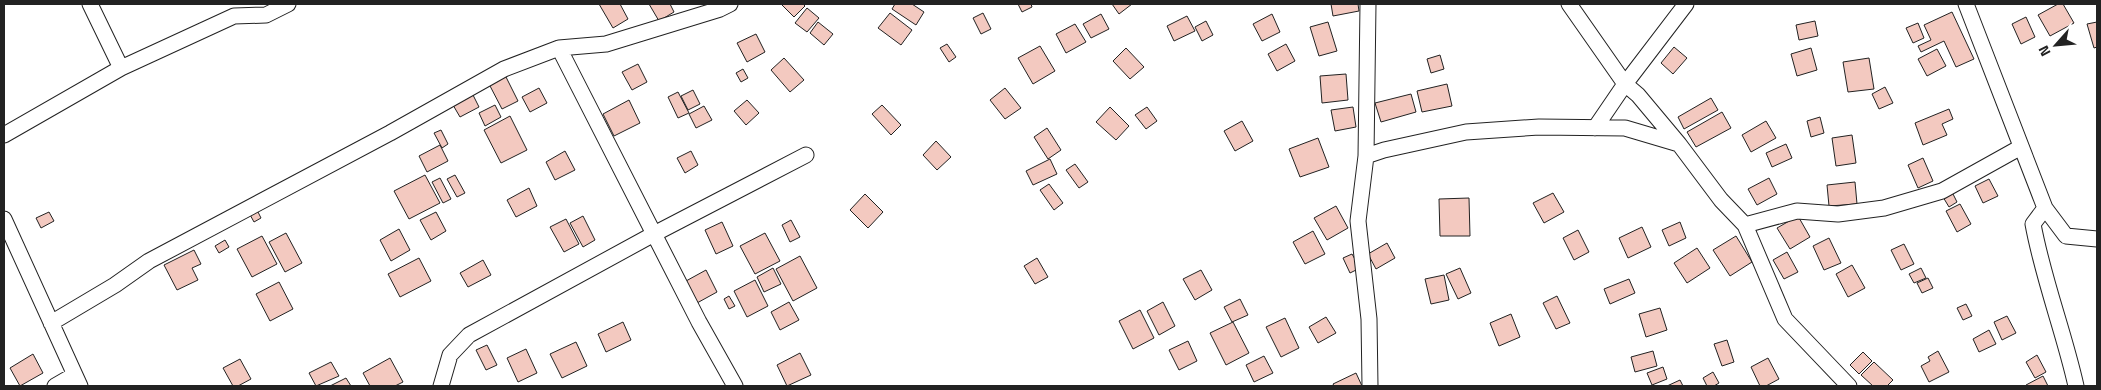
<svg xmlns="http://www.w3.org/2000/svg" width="2101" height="390" font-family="'Titillium Web',sans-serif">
	<rect width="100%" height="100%" fill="#fff"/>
	<path fill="#f3c9c0" stroke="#222" d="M599,4H620L628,19L613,28Z
		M649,4H670L674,12L659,21Z
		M781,4H803L805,6L794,17Z
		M895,4H912L924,12L916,25L892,9Z
		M1018,4H1031L1032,7L1022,12Z
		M1112,4H1132L1119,14Z
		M1331,4H1358L1359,11L1333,16Z
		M2058,4H2063L2074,23L2050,36L2038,15Z
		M807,8L819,18L807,32L795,23Z
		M1952,12L1974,59L1956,67L1944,41L1921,52L1918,46L1931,40L1924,25Z
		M890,13L912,30L901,45L878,28Z
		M983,13L991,29L981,34L973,18Z
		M1101,14L1109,29L1091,38L1083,24Z
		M1272,14L1280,32L1262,41L1253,24Z
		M1187,16L1195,31L1174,41L1167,26Z
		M2026,17L2035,37L2021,44L2012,24Z
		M1206,21L1213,35L1202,41L1195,27Z
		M1815,21L1818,36L1799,40L1796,25Z
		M818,22L833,34L824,45L810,33Z
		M1328,22L1337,51L1319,56L1310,27Z
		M2097,22V47L2094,48L2087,24Z
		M1918,23L1924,38L1913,43L1906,28Z
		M1075,24L1086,42L1066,53L1056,34Z
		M756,34L765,52L747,62L737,43Z
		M947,44L956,57L949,62L940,48Z
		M1286,44L1295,61L1277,71L1268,54Z
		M1040,46L1055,71L1033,84L1018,58Z
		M1674,47L1687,58L1673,74L1661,63Z
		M1126,48L1144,67L1130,79L1113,61Z
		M1811,48L1817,70L1797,76L1791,54Z
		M1937,49L1946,66L1927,76L1918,59Z
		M1440,55L1444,69L1431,73L1427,59Z
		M784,58L804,80L790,92L771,70Z
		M1869,58L1874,89L1848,92L1843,62Z
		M638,64L647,82L632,90L622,72Z
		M743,69L748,78L741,82L736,73Z
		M1346,74L1348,100L1322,103L1320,76Z
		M505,75L518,101L502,109L489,84Z
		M1447,84L1452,106L1422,112L1417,91Z
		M1885,87L1893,103L1879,109L1872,94Z
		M539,88L547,103L530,112L522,97Z
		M1005,88L1021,108L1005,119L990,100Z
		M693,90L700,104L688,110L681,96Z
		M678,92L689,113L678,118L668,97Z
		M1411,94L1416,112L1381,122L1375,103Z
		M473,95L479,107L460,117L453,105Z
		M1711,98L1718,110L1684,129L1678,117Z
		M629,100L640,123L614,136L603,114Z
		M747,100L759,113L746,125L734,111Z
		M495,105L501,117L485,126L479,113Z
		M882,105L901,125L891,135L872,114Z
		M704,106L712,120L696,128L689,114Z
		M1110,107L1129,126L1116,140L1096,122Z
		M1147,107L1157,121L1146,129L1135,115Z
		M1353,107L1356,127L1335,131L1331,110Z
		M1949,109L1953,119L1942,124L1947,135L1923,145L1915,123Z
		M1722,112L1731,128L1696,147L1687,132Z
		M510,116L527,150L501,163L484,130Z
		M1820,117L1824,133L1811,137L1807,121Z
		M1242,121L1253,141L1235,151L1224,131Z
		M1766,121L1776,138L1751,152L1742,135Z
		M1047,128L1061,150L1048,159L1034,137Z
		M441,130L448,144L442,148L434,133Z
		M1852,135L1856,163L1836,166L1832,138Z
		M1318,138L1329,167L1300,177L1289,149Z
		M936,141L951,157L937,170L923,155Z
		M1786,144L1792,158L1772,167L1766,153Z
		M440,145L448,161L427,172L419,156Z
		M565,151L575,170L555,180L546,162Z
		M691,151L698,165L685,173L677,158Z
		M1923,158L1933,181L1918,188L1908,165Z
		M1050,159L1057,174L1033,185L1026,171Z
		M1075,164L1088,182L1079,188L1066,170Z
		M425,175L440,203L409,219L394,191Z
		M455,175L465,193L457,197L447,179Z
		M440,178L451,199L443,203L432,182Z
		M1769,178L1777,194L1757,205L1748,189Z
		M1989,179L1998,196L1983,203L1975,186Z
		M1855,182L1857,204L1829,206L1827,185Z
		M1049,184L1063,203L1054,210L1040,190Z
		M529,188L537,206L516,217L507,200Z
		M1952,192L1957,202L1949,207L1943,197Z
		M1553,193L1564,212L1544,223L1533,203Z
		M865,194L883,212L868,228L850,210Z
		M1469,198L1470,236H1440L1439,199Z
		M1960,204L1971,224L1957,232L1946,211Z
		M1336,206L1348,228L1327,240L1314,218Z
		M256,208L261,218L254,222L248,211Z
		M49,212L54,221L41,228L36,218Z
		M436,212L446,231L431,240L420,220Z
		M583,216L595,240L583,247L570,223Z
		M1798,216L1810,237L1790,249L1777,228Z
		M566,219L579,244L564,252L550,227Z
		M791,220L800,237L790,242L782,225Z
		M722,222L733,246L716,254L705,230Z
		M1680,222L1686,238L1669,246L1662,230Z
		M1642,227L1651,247L1628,258L1619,238Z
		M399,229L410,250L391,261L380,240Z
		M1578,230L1589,252L1574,260L1563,238Z
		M1313,231L1325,254L1305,264L1293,242Z
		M286,233L302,263L285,272L269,242Z
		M765,233L780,261L755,274L740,246Z
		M262,236L277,264L252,277L237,249Z
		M1736,236L1752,262L1730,276L1713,250Z
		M1829,238L1841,263L1824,270L1813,246Z
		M225,240L229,247L219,253L215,246Z
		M1387,243L1395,258L1376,269L1368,254Z
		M1904,244L1914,264L1901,270L1891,250Z
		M1697,248L1710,268L1687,283L1674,263Z
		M194,250L201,264L192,268L198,280L177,290L164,265Z
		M1787,252L1798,272L1784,279L1773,260Z
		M1352,254L1360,268L1350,273L1343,258Z
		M800,256L817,288L793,301L776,269Z
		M419,258L431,281L400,297L388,274Z
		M1037,258L1048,277L1035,284L1024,266Z
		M483,260L491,275L468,287L460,273Z
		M1852,265L1865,288L1848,297L1836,274Z
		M773,268L781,284L764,292L757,277Z
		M1460,268L1471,293L1458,299L1446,274Z
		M1921,268L1926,278L1914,283L1909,274Z
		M706,270L717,292L697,303L686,281Z
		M1201,270L1212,290L1195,300L1183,279Z
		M1444,275L1449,300L1431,304L1425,279Z
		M1928,278L1933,288L1922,293L1917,283Z
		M1629,279L1635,293L1610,304L1604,289Z
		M755,280L768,306L747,317L734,291Z
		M279,282L293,309L270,321L256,294Z
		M729,296L735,306L729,309L724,299Z
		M1557,296L1570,323L1556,329L1543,303Z
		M1240,299L1248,315L1232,322L1224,307Z
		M789,302L799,320L780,330L771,312Z
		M1163,302L1175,326L1159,335L1147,311Z
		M1966,304L1972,316L1963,320L1957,308Z
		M1660,308L1667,330L1646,337L1639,314Z
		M1140,310L1154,338L1133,349L1119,321Z
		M1511,314L1520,337L1499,346L1490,323Z
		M2007,316L2016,333L2002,340L1994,322Z
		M1326,317L1336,333L1318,343L1309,327Z
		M1285,318L1299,348L1281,357L1266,327Z
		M623,322L631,340L606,352L598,334Z
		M1233,322L1249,353L1226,365L1210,333Z
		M1989,330L1996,344L1979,352L1973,339Z
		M1727,340L1734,362L1722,366L1714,344Z
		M1188,341L1197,361L1179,370L1169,350Z
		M576,342L587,366L562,378L550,354Z
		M487,345L497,365L486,370L476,350Z
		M526,349L537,373L518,382L507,358Z
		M1653,351L1657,366L1635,372L1631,357Z
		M1938,351L1949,372L1929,382L1921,366L1930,361L1928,357Z
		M1863,352L1872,361L1859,374L1850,365Z
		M800,353L811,375L787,386L777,365Z
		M33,354L43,373L20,386L10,368Z
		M2037,355L2046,372L2035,378L2026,362Z
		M1264,356L1273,373L1254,382L1246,365Z
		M390,358L403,382L395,386H370L363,373Z
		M1768,358L1779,379L1766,386H1760L1751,367Z
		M240,359L251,379L238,386H233L223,368Z
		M331,362L339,376L316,386L309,373Z
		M1874,362L1893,380L1887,386H1873L1861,375Z
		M1663,367L1667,379L1652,385L1647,373Z
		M1713,372L1719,383L1714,386H1707L1703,378Z
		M1356,373L1362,386H1334L1333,384Z
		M2043,376L2048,386H2026V385Z
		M346,378L351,386H330Z
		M1680,380L1683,386H1667Z"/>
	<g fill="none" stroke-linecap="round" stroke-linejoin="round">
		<g stroke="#222" stroke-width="17">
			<path id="street" d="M90,4L121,68
				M1368,4L1366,156L1358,221L1369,319L1370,386
				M1569,4L1625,84L1686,4
				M1966,4L2045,208L2066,236L2097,239
				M559,48L699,322L735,386
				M1595,128L1625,84L1638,95L1679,144
				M4,135L121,68L234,16L266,15L288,4
				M1366,156L1384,150L1466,132L1539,127L1625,128L1679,144L1721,200L1745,225L1797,211L1838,214L1884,208L1942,191L2021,147
				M2045,208L2033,224C2043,279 2064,332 2076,386
				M4,219L80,386
				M1745,225L1785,319L1849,386
				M51,323L115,285L149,261L390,133L504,69L559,48L606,44L720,9L730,4
				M55,386L74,375
				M441,386L450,355L469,335L654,234L806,155"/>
		</g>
		<use href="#street" stroke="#fff" stroke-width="15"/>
	</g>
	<rect width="2101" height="390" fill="none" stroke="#222222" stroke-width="10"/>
	<g transform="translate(2056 45) rotate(243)" stroke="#ffffff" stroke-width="4" paint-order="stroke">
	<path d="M0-4L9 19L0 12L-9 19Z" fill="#222222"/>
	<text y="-8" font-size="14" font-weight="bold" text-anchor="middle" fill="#222222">N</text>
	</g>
</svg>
